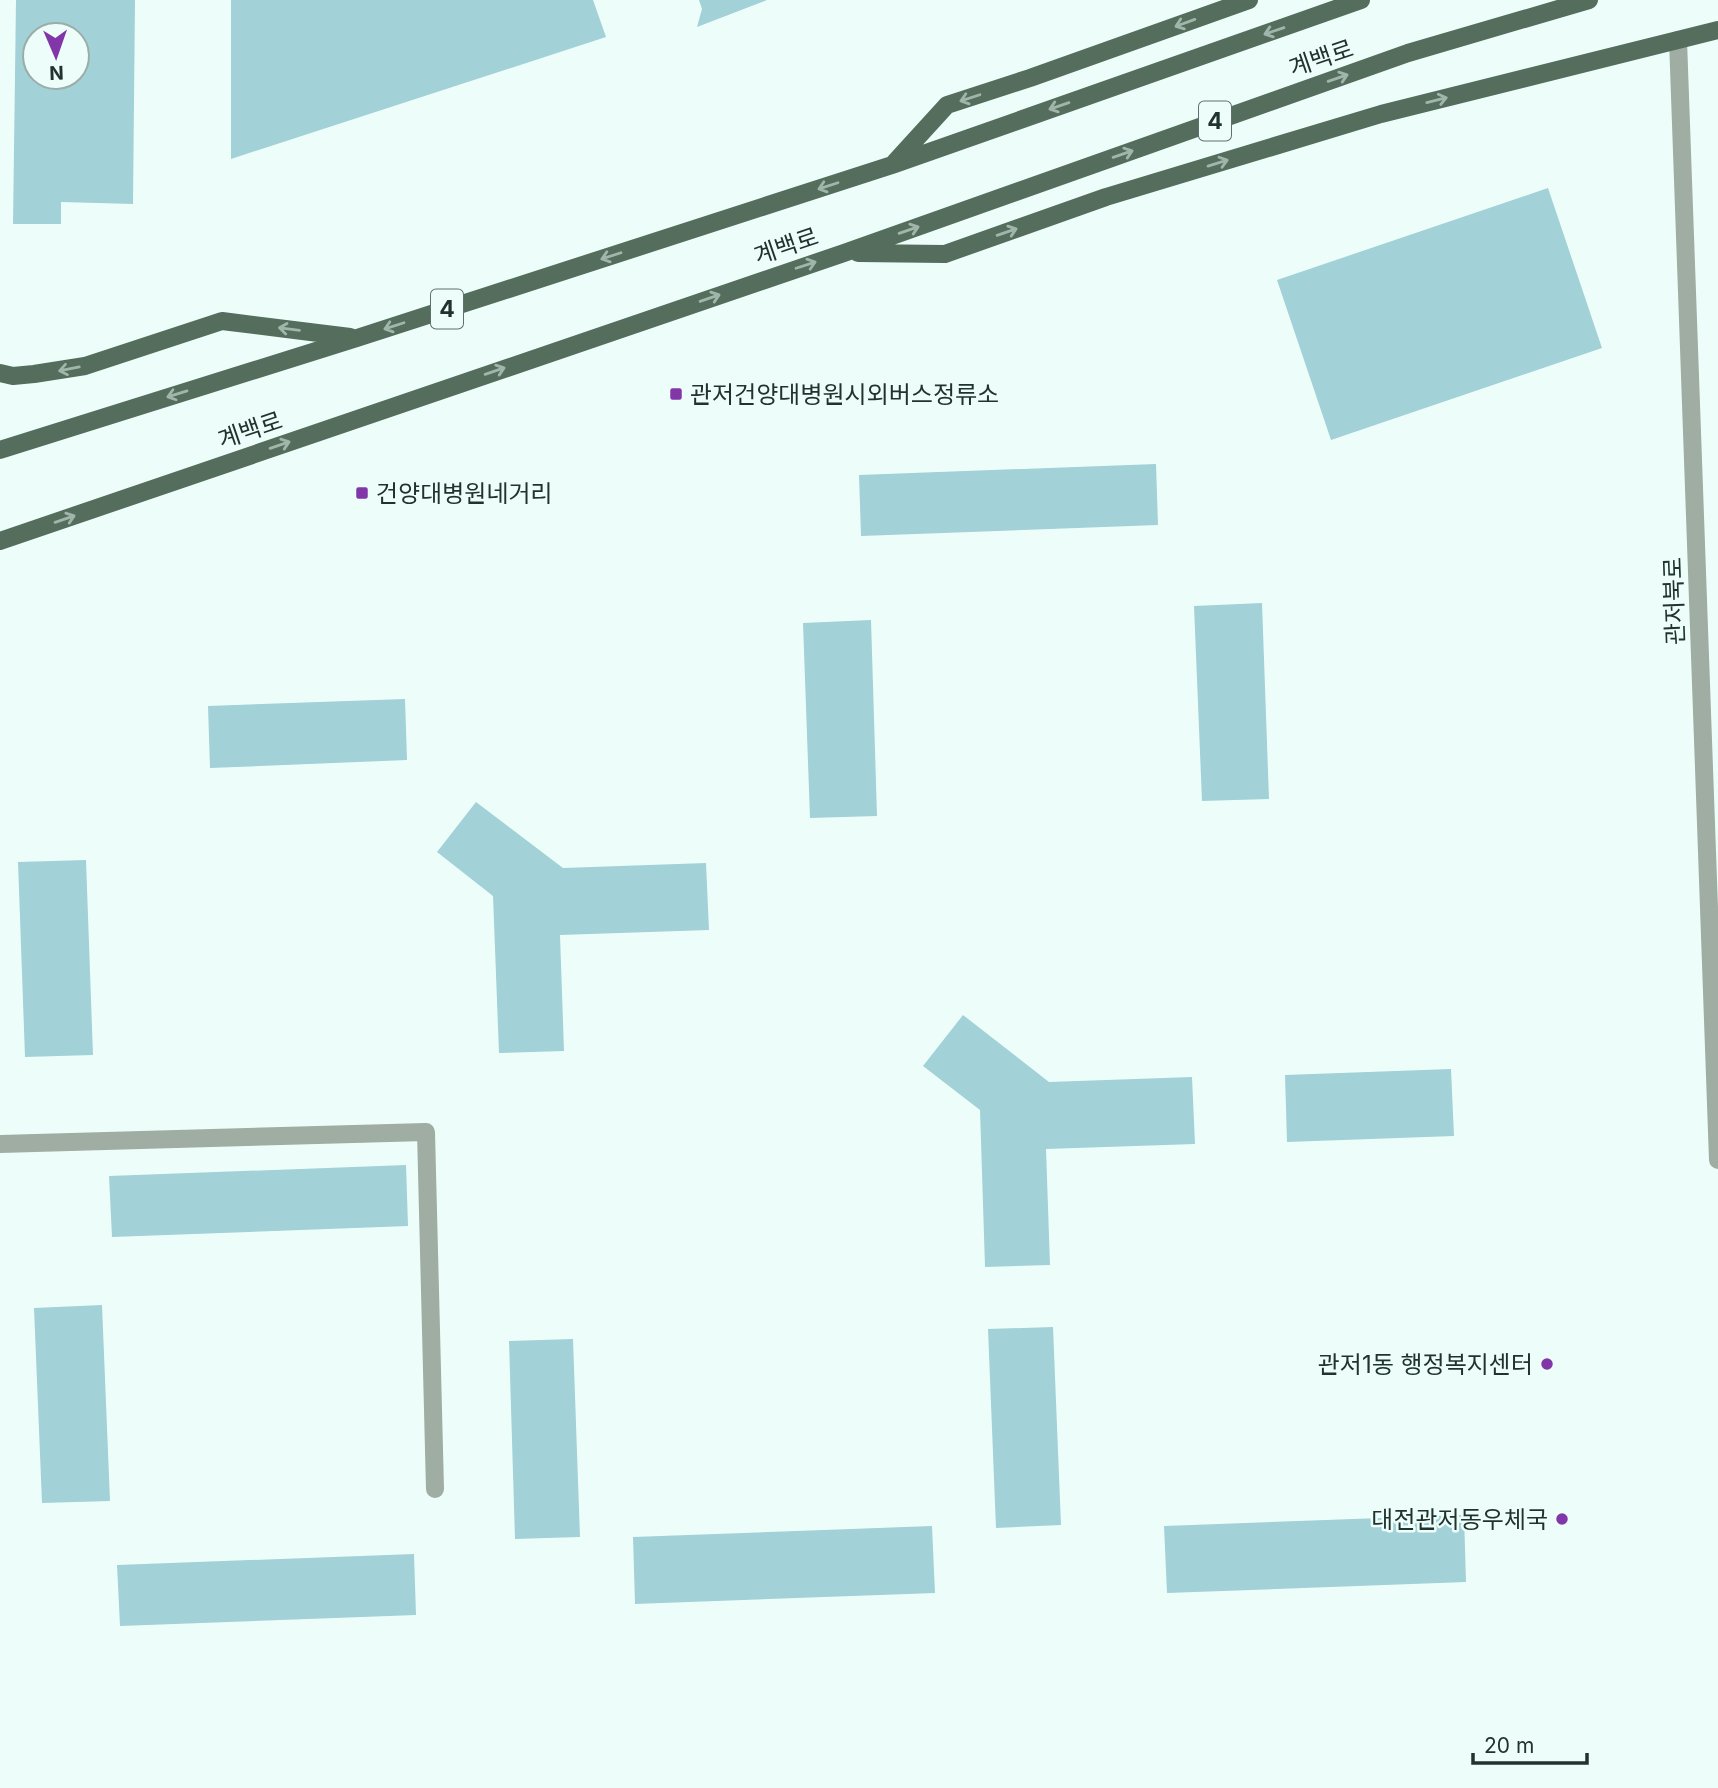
<svg xmlns="http://www.w3.org/2000/svg" width="1718" height="1788" font-family="Inter,'Noto Sans KR',sans-serif">
	<rect width="100%" height="100%" fill="#edfefa"/>
	<path fill="#a2d1d8" fill-rule="evenodd" d="M16,0H135L133,204L61,202V224H13ZM35,35H77V77H35Z
		M231,0H593L606,37L231,159Z
		M699,0H767L697,27L702,9Z
		M1548,188L1602,348L1331,440L1277,280Z
		M1156,464L1158,525L861,536L859,475Z
		M1262,603L1269,799L1202,801L1194,606Z
		M871,620L877,816L810,818L803,623Z
		M405,699L407,760L210,768L208,706Z
		M476,802L563,868L706,863L709,930L560,935L564,1051L499,1053L493,896L437,852Z
		M86,860L93,1055L25,1057L18,862Z
		M963,1015L1049,1082L1192,1077L1195,1144L1046,1149L1050,1265L985,1267L980,1110L923,1066Z
		M1451,1069L1454,1136L1287,1142L1285,1075Z
		M406,1165L408,1226L112,1237L109,1176Z
		M102,1305L110,1501L42,1503L34,1308Z
		M1053,1327L1061,1525L996,1528L988,1329Z
		M573,1339L580,1537L515,1539L509,1341Z
		M1464,1515L1466,1582L1167,1593L1164,1526Z
		M932,1526L935,1593L635,1604L633,1537Z
		M414,1554L416,1615L120,1626L117,1565Z"/>
	<g fill="none" stroke-linecap="round" stroke-linejoin="round">
		<path stroke="#9fada3" stroke-width="18" d="M1678,40L1718,1160
			M0,1144L426,1132L435,1489"/>
		<path stroke="#546d5c" stroke-width="18" d="M895,162L947,105L1030,78L1249,0
			M858,253L945,254L1106,197L1381,114L1718,30
			M0,373L13,376L34,374L85,366L222,321L350,337
			M0,450L357,338L892,165L1361,0
			M0,541L844,253L1408,53L1589,0"/>
	</g>
	<defs><path id="oneway-shaft" d="M-6 0H5M1.5-3L5.5 0L1.5 3" fill="none" stroke-width="1.6" stroke-linecap="round" stroke-linejoin="round" transform="scale(1.75)"/></defs>
	<g stroke="#a0b6ab">
		<use href="#oneway-shaft" transform="translate(1185 23) rotate(160)"/>
		<use href="#oneway-shaft" transform="translate(1274 31) rotate(161)"/>
		<use href="#oneway-shaft" transform="translate(1338 78) rotate(-19)"/>
		<use href="#oneway-shaft" transform="translate(970 98) rotate(162)"/>
		<use href="#oneway-shaft" transform="translate(1437 100) rotate(-14)"/>
		<use href="#oneway-shaft" transform="translate(1059 106) rotate(161)"/>
		<use href="#oneway-shaft" transform="translate(1123 154) rotate(-19)"/>
		<use href="#oneway-shaft" transform="translate(1218 163) rotate(-17)"/>
		<use href="#oneway-shaft" transform="translate(828 186) rotate(162)"/>
		<use href="#oneway-shaft" transform="translate(909 230) rotate(-19)"/>
		<use href="#oneway-shaft" transform="translate(1007 232) rotate(-19)"/>
		<use href="#oneway-shaft" transform="translate(611 256) rotate(162)"/>
		<use href="#oneway-shaft" transform="translate(806 265) rotate(-18)"/>
		<use href="#oneway-shaft" transform="translate(710 298) rotate(-19)"/>
		<use href="#oneway-shaft" transform="translate(394 326) rotate(162)"/>
		<use href="#oneway-shaft" transform="translate(289 329) rotate(-173)"/>
		<use href="#oneway-shaft" transform="translate(69 369) rotate(169)"/>
		<use href="#oneway-shaft" transform="translate(495 371) rotate(-19)"/>
		<use href="#oneway-shaft" transform="translate(177 394) rotate(163)"/>
		<use href="#oneway-shaft" transform="translate(280 445) rotate(-19)"/>
		<use href="#oneway-shaft" transform="translate(65 519) rotate(-19)"/>
	</g>
	<g fill="#8237a8" stroke="#edfefa" stroke-width="2.5">
		<rect x="669" y="387" width="14" height="14" rx="3.5"/>
		<rect x="355" y="486" width="14" height="14" rx="3.5"/>
		<circle cx="1547" cy="1364" r="7"/>
		<circle cx="1562" cy="1519" r="7"/>
	</g>
	<g text-anchor="middle" dominant-baseline="central" stroke-width="5" stroke-linejoin="round" paint-order="stroke">
		<g fill="#edfefa" stroke="#5e706c" stroke-width="2">
			<rect x="1199" y="101.5" width="32" height="39" rx="5"/>
			<rect x="431" y="289.5" width="32" height="39" rx="5"/>
		</g>
		<g font-size="23" font-weight="bold" fill="#21332f">
			<text x="1215" y="121">4</text>
			<text x="447" y="309">4</text>
		</g>
		<g font-size="24" fill="#21332f" stroke="#edfefa">
			<text transform="translate(1321 58) rotate(-19)">계백로</text>
			<text transform="translate(786 246) rotate(-19)">계백로</text>
			<text transform="translate(250 430) rotate(-19)">계백로</text>
			<text transform="translate(1674 601) rotate(-92)">관저북로</text>
		</g>
		<g font-size="24" fill="#21332f" stroke="#edfefa" text-anchor="start">
			<text x="690" y="394">관저건양대병원시외버스정류소</text>
			<text x="376" y="493">건양대병원네거리</text>
			<text x="1533" y="1364" text-anchor="end">관저1동 행정복지센터</text>
			<text x="1548" y="1519" text-anchor="end">대전관저동우체국</text>
		</g>
	</g>
	<g transform="translate(56 56) rotate(178)"><circle r="33" fill="#edfefa" stroke="#9bada9" stroke-width="2"/>
	<path d="M0-5L12 26L0 18L-12 26Z" fill="#8237a8"/>
	<text y="-10" font-size="19" font-weight="bold" text-anchor="middle" fill="#21332f">N</text>
	</g>
	<path d="M1473 1753v10h114v-10" fill="none" stroke="#21332f" stroke-width="3.5"/>
	<text x="1484" y="1753" font-size="21" fill="#21332f" stroke="#edfefa" stroke-width="5" paint-order="stroke">20 m</text>
</svg>
